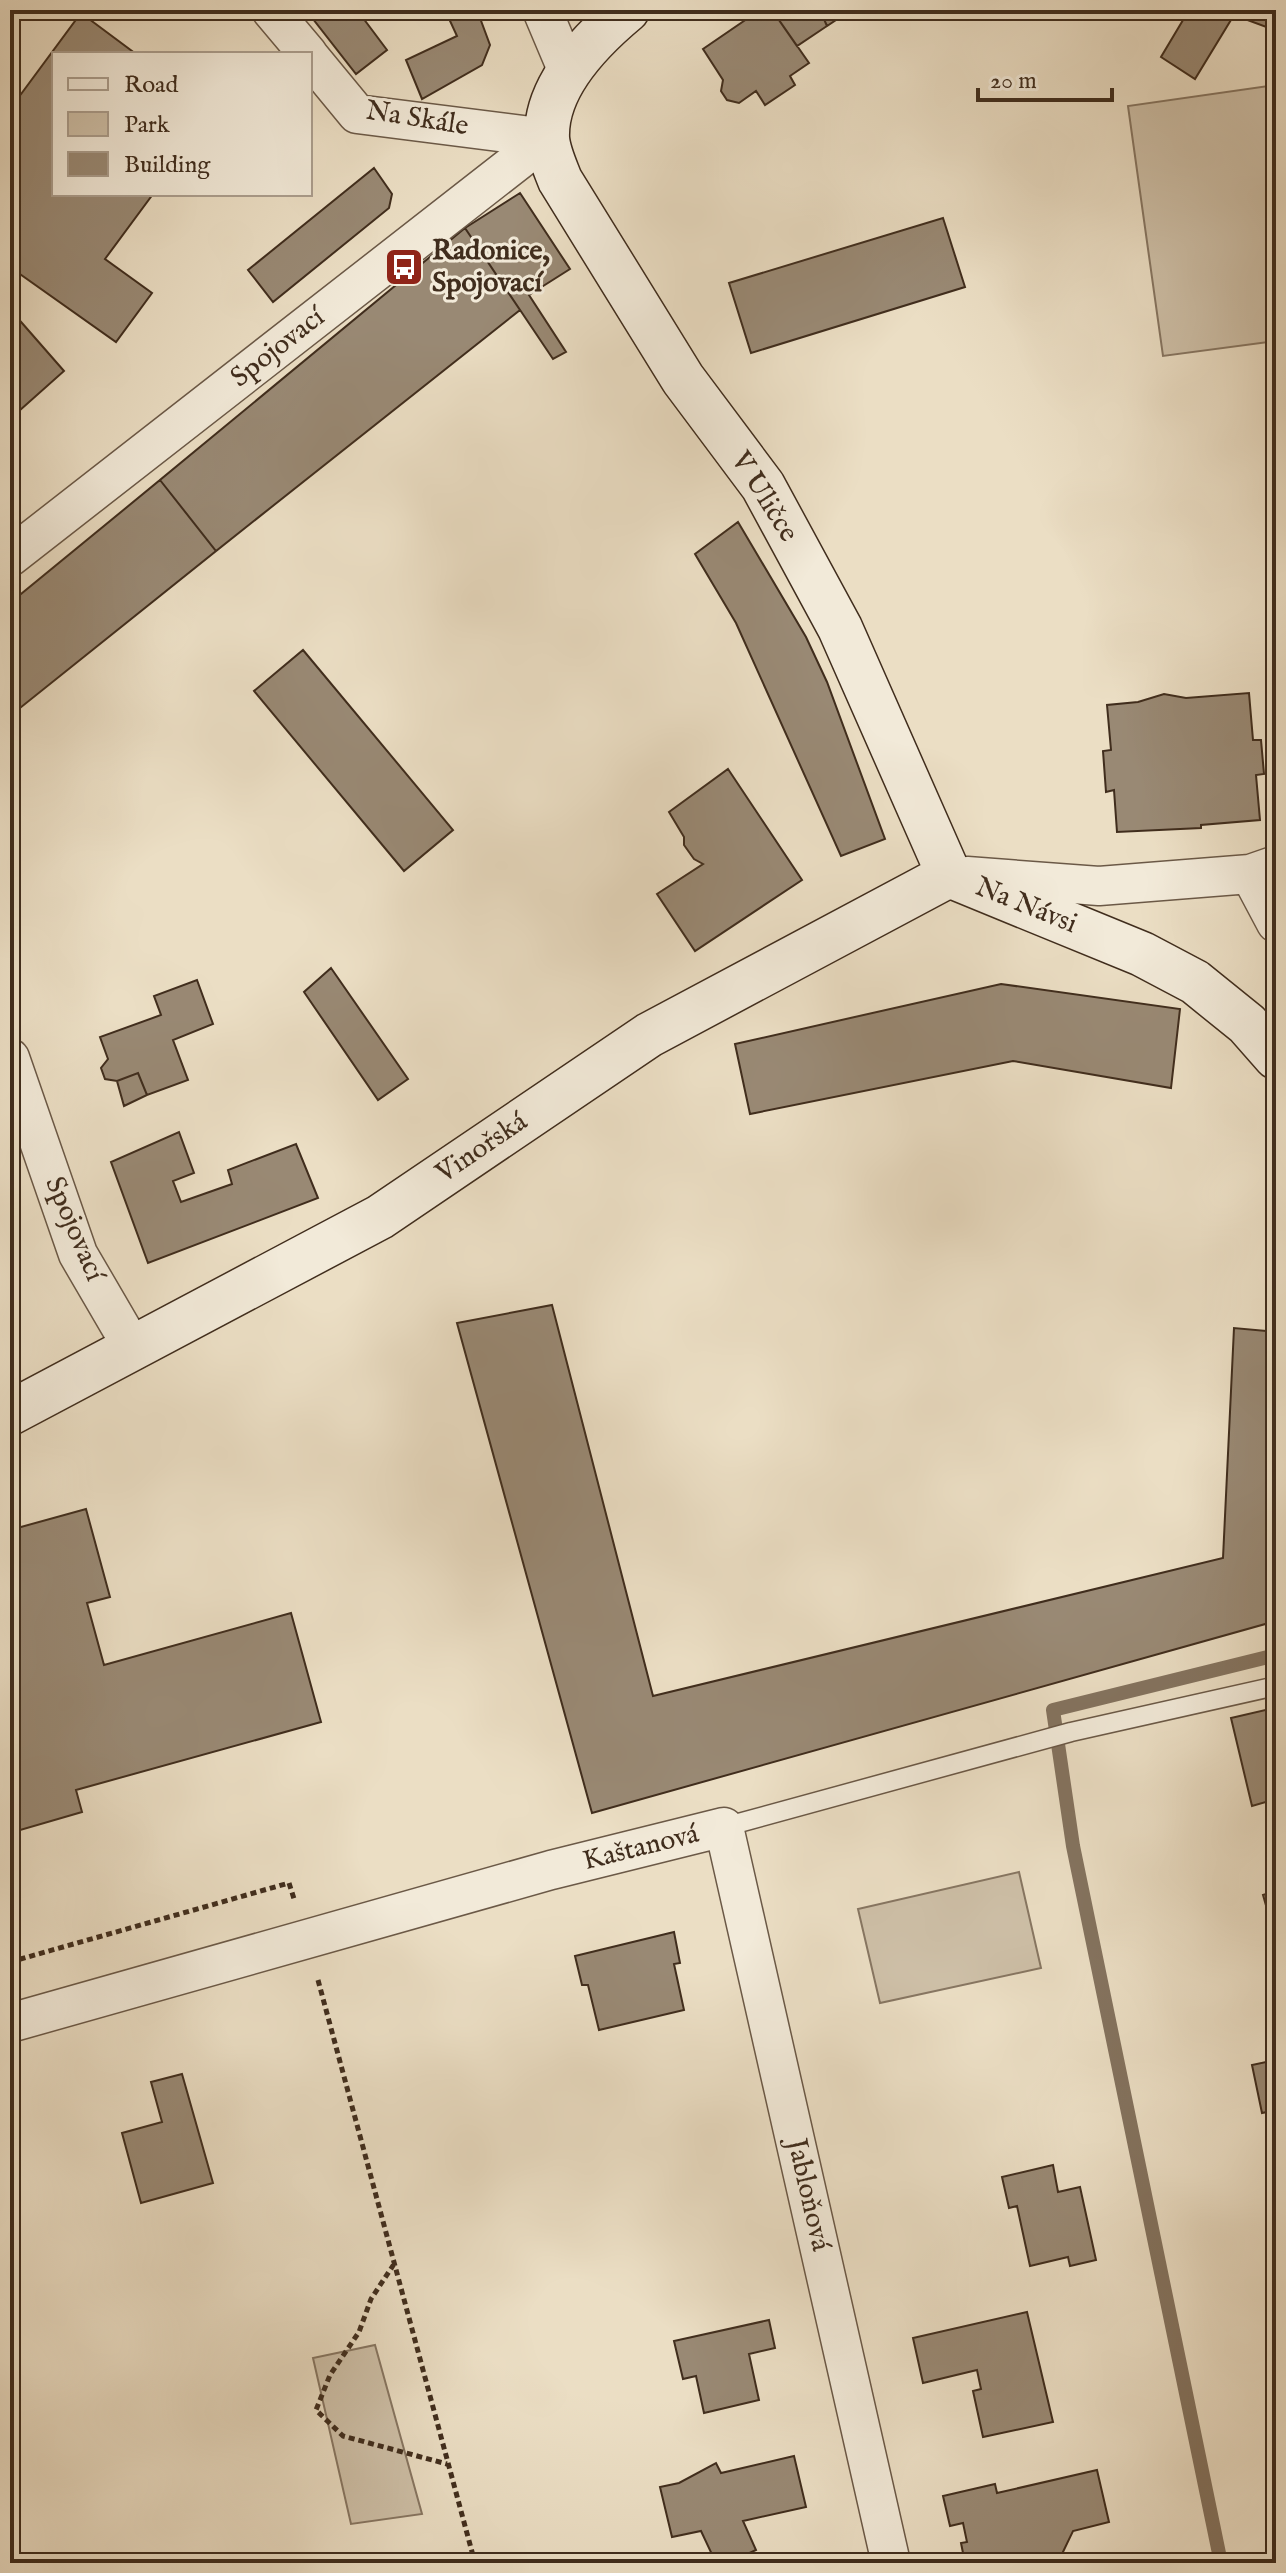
<svg xmlns="http://www.w3.org/2000/svg" width="1286" height="2573" font-family="'IM FELL English',serif">
	<rect width="100%" height="100%" fill="#ebdec4"/>
	<filter id="stains"><feTurbulence type="fractalNoise" baseFrequency=".0025" numOctaves="4"/><feColorMatrix values="0 0 0 0 .2 0 0 0 0 .09 0 0 0 0 .02 0 0 0 .5 -.17"/></filter>
	<radialGradient id="worn" r=".72"><stop offset=".6" stop-color="#630" stop-opacity="0"/><stop offset="1" stop-color="#630" stop-opacity=".3"/></radialGradient>
	<path fill="#cec0a8" stroke="#877662" stroke-width="2" d="M1276,85V341L1163,356L1128,106Z
		M1019,1872L1041,1968L880,2003L858,1909Z
		M375,2345L422,2514L351,2524L313,2358Z"/>
	<g fill="none" stroke-linecap="round" stroke-linejoin="round">
		<path stroke="#84735f" stroke-width="14" d="M1221,2563L1073,1846L1053,1710L1276,1655"/>
	</g>
	<path fill="#998974" stroke="#402d1d" stroke-width="2" d="M306,10H357L387,50L356,74Z
		M445,10H477L490,45L482,65L422,99L406,60L457,36Z
		M760,10H772L809,63L790,76L795,85L765,105L756,91L739,103L727,100L721,91L723,80L703,49Z
		M772,10H820L827,26L797,46Z
		M820,10H851L827,26Z
		M1189,10H1276L1269,28L1234,15L1195,79L1161,57Z
		M81,13L136,54H54V194H153L105,259L152,293L116,342L10,267V109Z
		M374,168L392,194L389,208L273,302L248,270Z
		M520,193L570,269L529,295L566,352L553,359L465,228Z
		M943,218L965,287L751,353L729,283Z
		M465,228L520,310L216,551L160,480Z
		M15,315L64,371L10,419V319Z
		M160,480L216,551L10,716V603Z
		M738,522L806,637L827,682L885,839L841,856L736,623L695,554Z
		M303,650L453,830L404,871L254,691Z
		M1249,693L1253,740H1261L1264,774L1256,775L1260,820L1201,825V828L1117,832L1114,790L1106,792L1103,751L1111,750L1107,705L1138,702L1164,694L1186,698Z
		M728,769L802,880L695,951L657,894L703,864L694,859L684,845V837L669,812Z
		M331,968L408,1079L378,1100L304,992Z
		M197,980L213,1024L173,1040L188,1080L147,1095L138,1073L117,1081L105,1079L101,1068L108,1059L100,1037L161,1015L154,996Z
		M1001,984L1180,1009L1171,1088L1013,1061L750,1114L735,1044Z
		M138,1073L147,1095L124,1106L117,1081Z
		M179,1132L194,1173L173,1181L181,1202L232,1184L228,1170L296,1144L318,1198L148,1263L111,1162Z
		M552,1305L653,1696L1223,1558L1234,1328L1276,1332V1621L592,1813L457,1323Z
		M86,1509L110,1597L87,1603L104,1665L291,1613L321,1722L76,1790L82,1812L10,1833V1530Z
		M1274,1708L1276,1805L1269,1801L1252,1806L1231,1718Z
		M1276,1891V1953L1270,1951L1267,1938L1273,1930L1263,1895Z
		M674,1932L680,1963L674,1964L684,2010L599,2030L588,1985H582L575,1956Z
		M1276,2060V2110L1262,2113L1252,2065Z
		M182,2074L213,2183L141,2203L122,2133L162,2122L151,2082Z
		M1053,2165L1058,2192L1080,2187L1096,2260L1070,2266L1068,2257L1030,2266L1017,2206L1009,2208L1002,2177Z
		M1027,2312L1053,2422L983,2437L973,2391L981,2389L977,2370L923,2383L913,2338Z
		M769,2320L775,2348L749,2354L759,2400L704,2413L696,2376L683,2379L674,2341Z
		M794,2456L806,2507L743,2521L756,2550L728,2563H716L701,2531L672,2537L660,2487L679,2483L716,2463L721,2473Z
		M1097,2470L1109,2522L1073,2531L1062,2554L1049,2563H965L961,2543L967,2542L963,2523L950,2526L943,2496L995,2484L997,2493Z"/>
	<g fill="none" stroke-linecap="round" stroke-linejoin="round">
		<g stroke="#6b5947" stroke-width="21">
			<path id="lane" d="M724,1827L1071,1732L1276,1686"/>
		</g>
		<g stroke="#6b5947" stroke-width="41">
			<path id="street" d="M271,10L308,54
				M542,10L569,74
				M310,57L357,114L547,138
				M10,557L547,138
				M1250,874L1276,923
				M967,876L1099,886L1250,874L1276,865
				M10,1058L78,1254L134,1350
				M10,2023L551,1870L724,1827L891,2563"/>
		</g>
		<g stroke="#402d1d" stroke-width="47">
			<path id="secondary" d="M627,10C591,40 545,87 547,138C548,152 555,167 560,180L683,379L763,486L840,628L949,875
				M949,875L1142,954L1195,982L1247,1024L1276,1057
				M10,1413L380,1217L649,1035L949,875"/>
		</g>
		<path stroke="#402d1d" stroke-width="5" stroke-dasharray="6 4" stroke-linecap="butt" d="M10,1962L289,1883L295,1902
			M318,1980L475,2563
			M394,2264L371,2299L359,2332L330,2375L316,2410L343,2436L447,2464"/>
		<use href="#lane" stroke="#f2ead9" stroke-width="18"/>
		<use href="#street" stroke="#f2ead9" stroke-width="38"/>
		<use href="#secondary" stroke="#f2ead9" stroke-width="44"/>
	</g>
	<defs>
		<g id="bus-square" transform="scale(2)"><rect x="-9" y="-9" width="18" height="18" rx="4" fill="#8f2418" stroke="#f2ead9"/><path d="M-5-6H5V4H4V6H2V4H-2V6H-4V4H-5ZM-3.5-4V0h7V-4ZM-3.5 1.2v1.5H-2V1.2ZM2 1.2v1.5H3.5V1.2Z" fill="#fff"/></g>
	</defs>
	<g fill-rule="evenodd">
		<use href="#bus-square" x="404" y="267"/>
	</g>
	<g text-anchor="middle" dominant-baseline="central" stroke-width="6" stroke-linejoin="round" paint-order="stroke">
		<g font-size="28" fill="#402d1d" stroke="#f2ead9">
			<text transform="translate(417 119) rotate(9)">Na Skále</text>
			<text transform="translate(278 348) rotate(-38)">Spojovací</text>
			<text transform="translate(764 497) rotate(58)">V Uličce</text>
			<text transform="translate(1026 906) rotate(22)">Na Návsi</text>
			<text transform="translate(482 1148) rotate(-34)">Vinořská</text>
			<text transform="translate(74 1229) rotate(67)">Spojovací</text>
			<text transform="translate(641 1848) rotate(-14)">Kaštanová</text>
			<text transform="translate(808 2195) rotate(77)">Jabloňová</text>
		</g>
		<g font-size="28" font-weight="bold" fill="#402d1d" stroke="#f2ead9" text-anchor="start">
			<text x="432" y="251">Radonice,<tspan x="432" dy="32">Spojovací</tspan></text>
		</g>
	</g>
	<rect width="1286" height="2573" fill="none" stroke="#ebdec4" stroke-width="40"/>
	<rect x="12" y="12" width="1262" height="2549" fill="none" stroke="#402d1d" stroke-width="4"/>
	<rect x="20" y="20" width="1246" height="2533" fill="none" stroke="#402d1d" stroke-width="2"/>
	<rect x="52" y="52" width="260" height="144" fill="#f2ead9" stroke="#ab9e8e" stroke-width="2"/>
	<rect x="68" y="78" width="40" height="12" fill="#f2ead9" stroke="#ab9e8e" stroke-width="2"/>
	<text x="124" y="92" font-size="24" fill="#402d1d">Road</text>
	<rect x="68" y="112" width="40" height="24" fill="#cec0a8" stroke="#ab9e8e" stroke-width="2"/>
	<text x="124" y="132" font-size="24" fill="#402d1d">Park</text>
	<rect x="68" y="152" width="40" height="24" fill="#998974" stroke="#ab9e8e" stroke-width="2"/>
	<text x="124" y="172" font-size="24" fill="#402d1d">Building</text>
	<path d="M978 88v12h134v-12" fill="none" stroke="#402d1d" stroke-width="4"/>
	<text x="990" y="88" font-size="24" fill="#402d1d" stroke="#f2ead9" stroke-width="6" paint-order="stroke">20 m</text>
	<rect width="100%" height="100%" filter="url(#stains)"/>
	<rect width="100%" height="100%" fill="url(#worn)"/>
</svg>
